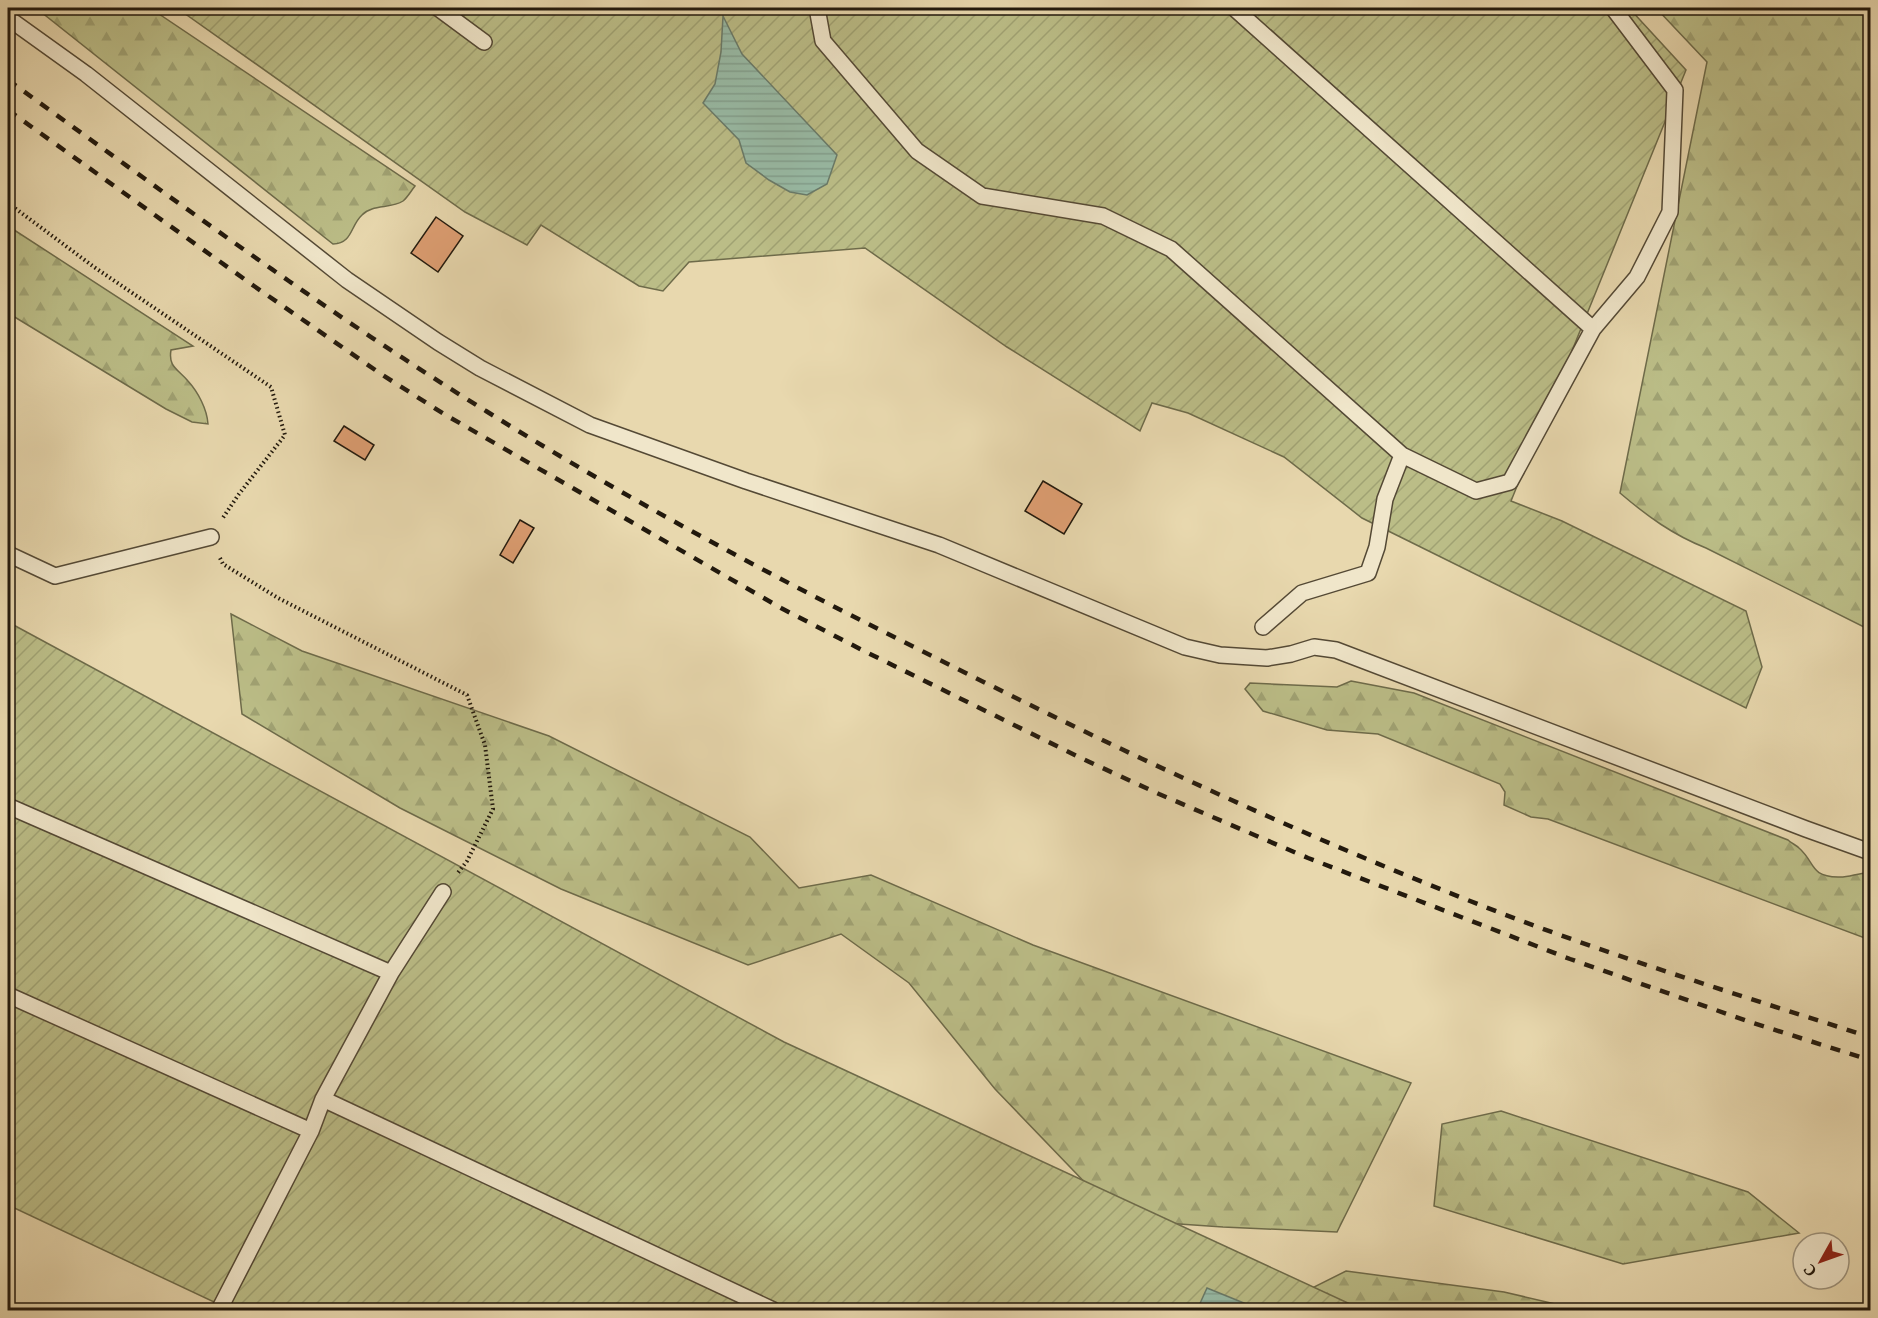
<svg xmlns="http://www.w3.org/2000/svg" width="1878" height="1318" font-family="Vollkorn,serif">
	<defs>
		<pattern id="forest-firs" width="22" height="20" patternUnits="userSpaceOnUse" patternTransform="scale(1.5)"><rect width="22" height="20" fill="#bbbd87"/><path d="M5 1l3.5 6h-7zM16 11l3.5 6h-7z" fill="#a0a273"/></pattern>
		<pattern id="garden-furrows" width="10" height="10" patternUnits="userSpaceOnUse" patternTransform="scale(1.5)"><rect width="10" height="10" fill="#bbbd87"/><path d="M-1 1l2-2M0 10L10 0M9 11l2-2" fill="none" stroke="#a0a273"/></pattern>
		<pattern id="water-rules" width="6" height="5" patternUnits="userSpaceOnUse" patternTransform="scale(1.5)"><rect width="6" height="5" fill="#98bba6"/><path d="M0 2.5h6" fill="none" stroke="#83a08e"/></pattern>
	</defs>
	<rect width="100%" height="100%" fill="#e8d8ae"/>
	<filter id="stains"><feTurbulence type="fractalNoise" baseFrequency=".00333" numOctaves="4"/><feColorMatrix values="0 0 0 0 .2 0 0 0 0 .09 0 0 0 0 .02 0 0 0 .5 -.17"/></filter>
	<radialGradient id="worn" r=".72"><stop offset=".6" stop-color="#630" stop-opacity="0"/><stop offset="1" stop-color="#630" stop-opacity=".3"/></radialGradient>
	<path fill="url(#forest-firs)" stroke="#6e6b4a" stroke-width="1.5" d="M36,8H150L415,186C411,191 407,198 403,201C391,209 372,204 362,215C350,226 353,243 333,244Z
		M1656,8H1870V630L1706,548C1673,535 1647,516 1620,493L1707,62Z
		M8,226L193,346L171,350C168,367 178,369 188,381C198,392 207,409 208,424L192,422L166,409L8,313Z
		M231,614L302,651L549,736L750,837L799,888L871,875L1033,945L1411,1083L1337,1232L1223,1227L1121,1220L995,1089L909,983L841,934L748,965L561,889L400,808L242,714Z
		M1351,681L1414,693L1788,840C1791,843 1796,845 1799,848C1816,863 1809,876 1838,877C1849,878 1859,872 1870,873V940L1548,819L1531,817L1504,805L1505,792L1500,784L1378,734L1327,730L1263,711L1245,689L1250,683L1337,687Z
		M1501,1111L1748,1192L1799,1233L1623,1264L1434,1206L1442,1124Z
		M1346,1271L1504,1292L1581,1310H1312L1286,1301Z"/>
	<path fill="url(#garden-furrows)" stroke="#6e6b4a" stroke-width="1.5" d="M177,8H1629L1686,70L1511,501L1562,521L1746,611L1762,667L1746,708L1362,518L1284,457L1188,413L1152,403L1140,431L1007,347L865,248L689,262L663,291L639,286L541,225L527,245L465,212Z
		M8,622L784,1042L1363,1310H231L8,1205Z"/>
	<path fill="url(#water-rules)" stroke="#697a69" stroke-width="1.5" d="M723,16L742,54L837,155L827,184L807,195L790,192L769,180L746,163L739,140L703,103L715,84L721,52Z
		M1207,1288L1261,1310H1197Z"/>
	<path fill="#df9f73" stroke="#22190d" stroke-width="1.5" d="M436,217L463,236L438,272L411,253Z
		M344,426L374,445L365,460L334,441Z
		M1043,481L1082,504L1064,534L1025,511Z
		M520,520L534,528L513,563L500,555Z"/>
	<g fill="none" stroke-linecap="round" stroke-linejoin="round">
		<g stroke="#544935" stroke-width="18">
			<path id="service" d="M438,8L484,42
				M817,8L823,41L917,151L982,196L1103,216L1171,249L1402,455L1385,499L1377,547L1368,573L1302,593L1263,627
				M1234,8L1593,329
				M8,18L86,74L347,280L438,342L480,368L590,425L746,481L939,545L1185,647L1220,655L1267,658L1291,654L1314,647L1336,650L1806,829L1870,852
				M1402,455L1476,491L1510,482L1593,329L1637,277L1670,212L1675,90L1613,8
				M8,554L55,576L211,537
				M8,806L391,973
				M8,995L311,1131
				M323,1099L773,1310
				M219,1310L311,1131L323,1099L391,973L443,892"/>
		</g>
		<path stroke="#22190d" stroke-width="4" stroke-dasharray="1.5 3" stroke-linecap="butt" d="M8,203L94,267L271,387L285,435L239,494L222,519
			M220,558L223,564L278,598L467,695L485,745L493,809L467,861L457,874"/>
		<use href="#service" stroke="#f0e6ca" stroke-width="15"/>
		<path stroke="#22190d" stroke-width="4.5" stroke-dasharray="10 10" stroke-linecap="butt" d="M8,80C165,193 321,309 486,411C633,503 785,583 940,660C1110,746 1283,827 1460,897C1594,951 1733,993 1870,1037
			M8,110L254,286L381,374L444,414L781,608L862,650L1083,759L1159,794L1308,858L1570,959L1753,1023L1870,1060"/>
	</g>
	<rect width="1878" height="1318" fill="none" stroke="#e8d8ae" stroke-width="30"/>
	<rect x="9" y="9" width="1860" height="1300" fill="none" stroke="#22190d" stroke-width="3"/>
	<rect x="15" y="15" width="1848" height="1288" fill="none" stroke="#22190d" stroke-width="1.5"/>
	<g transform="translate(1821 1261) rotate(230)"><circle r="28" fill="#f0e6ca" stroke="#9e947e" stroke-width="1.5"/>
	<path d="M0-4.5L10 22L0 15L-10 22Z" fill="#8f2418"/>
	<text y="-9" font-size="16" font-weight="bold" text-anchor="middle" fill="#22190d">С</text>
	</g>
	<rect width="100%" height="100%" filter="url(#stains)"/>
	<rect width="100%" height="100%" fill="url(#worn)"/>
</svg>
